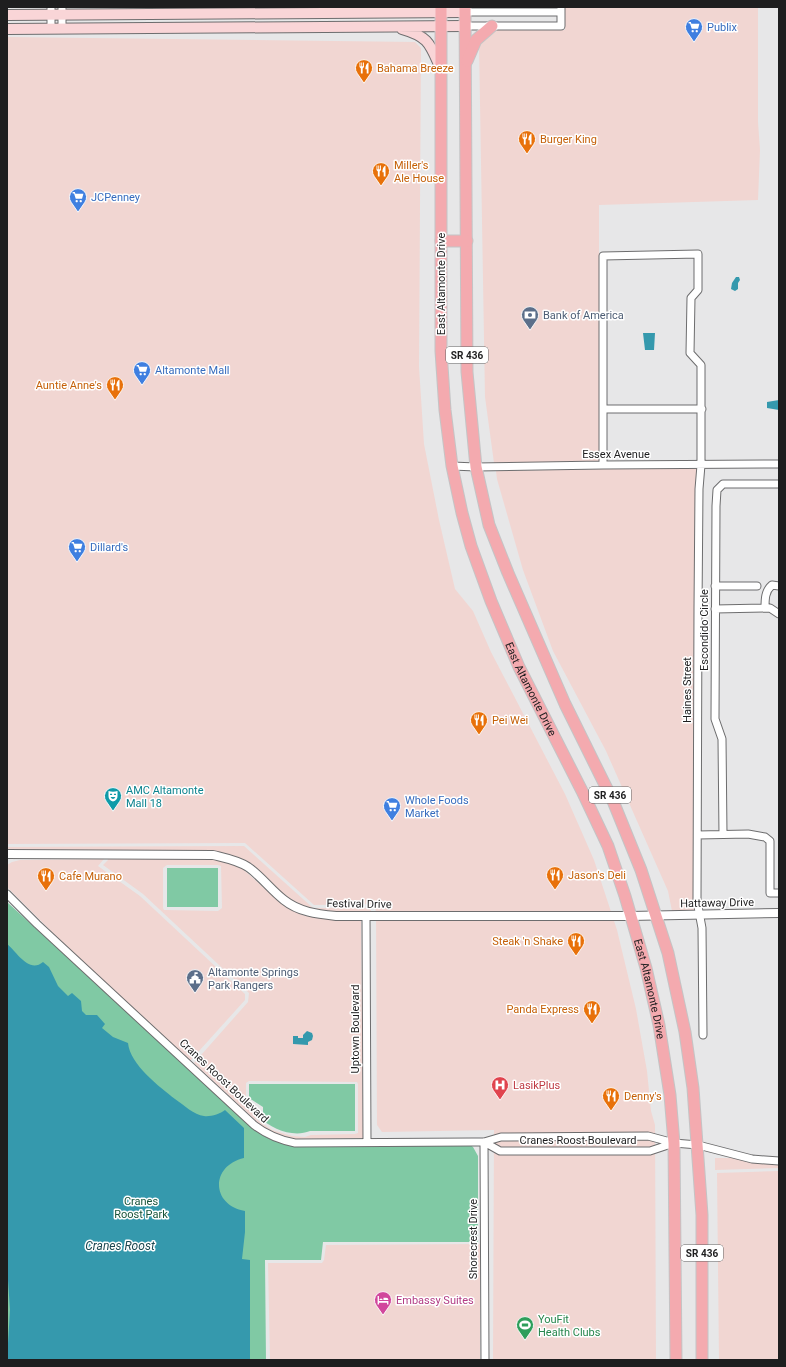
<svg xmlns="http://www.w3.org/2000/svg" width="786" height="1367" font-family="Roboto,sans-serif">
	<rect width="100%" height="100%" fill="#e7e7e8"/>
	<path fill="#f1d6d2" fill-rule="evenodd" d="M181,7H409L404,8H181Z
		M479,7H556V8H479Z
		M565,7H758V122L760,150L758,200L599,205V461L494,463L485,397L479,44L494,29L565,30Z
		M7,37L415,42L421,48L419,367L424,444L439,520L455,589L473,611L491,652L565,794L594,860L617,930L636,1009L647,1071L651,1111L655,1125L656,1360H493L494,1130L382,1132L377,1125L376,911L371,904L314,905L245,843L7,844Z
		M603,469H697L695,489L694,608L693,901L694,910L672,911L668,891L606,751L553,651L523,570L497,479L496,471Z
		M244,846L313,908H369L372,912H336L306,907L286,897L253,865L247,861L214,851L188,850H7V847Z
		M107,857L212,859L234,864L244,870L280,902L300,914L306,916L335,920H361L363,1138L296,1139L277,1135L267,1129L257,1122L194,1063L248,1002L249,993L143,894L103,865L108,860ZM167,865H218L221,866L222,908L218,911L164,910L163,908V868ZM249,1081L357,1082L358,1084V1133L355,1134L311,1135L305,1137L292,1136L272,1130L256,1119L255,1116L259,1112V1109L246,1099V1083Z
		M104,859L98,866L140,896L245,994V1000L190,1061L56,936L7,887V865L12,862L20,860Z
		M715,1158H732L751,1162L779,1165V1168L715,1170Z
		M779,1171V1360H719L717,1173Z
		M480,1244V1360H270L268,1263H322L324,1260L326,1245Z"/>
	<path fill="#80c9a4" d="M167,868H218V907H167Z
		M7,902L241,1117C262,1137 268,1141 297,1146L470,1145L473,1147L478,1156V1242H323L321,1260H265L266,1360H7Z
		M249,1084H355V1131H310C293,1138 272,1129 259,1117L263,1113V1107L249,1098Z"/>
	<path fill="#3599ad" d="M736,277H739L740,280L738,283V289L735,291L731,289L732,283Z
		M643,333H655L654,350H645Z
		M779,400V410L767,408V402Z
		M7,944C17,952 29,974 43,962L49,967L58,986L68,996L72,993L81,1001L82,1011L86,1015H97L105,1024L102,1028L113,1037L128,1043C130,1065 160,1087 175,1099C184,1105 194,1115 204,1116C210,1117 220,1114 225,1110L244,1128V1158C210,1166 211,1205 245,1211V1232L242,1259L250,1260V1360H7L10,1310L7,1265Z
		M307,1031L312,1033L313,1036L312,1040L308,1042V1045L293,1044V1036H298V1038H303V1035Z"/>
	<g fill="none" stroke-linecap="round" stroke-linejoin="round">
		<g stroke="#6d6d6e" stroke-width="9">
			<path id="minor" d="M62,7V29
				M465,12H561
				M465,26H561V7
				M51,29V7
				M603,409H702
				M603,465V256L698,254V290L691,298L690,353L701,365V465L699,489L698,608L697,901L702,928L703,1035
				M452,466L476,467L603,465L779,464
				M715,586H757
				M765,608C765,599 765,591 772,585L779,586
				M715,609L770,608L779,614
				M723,834L722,739L715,719L716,506L717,490L723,484H779
				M698,835L748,834L765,837L770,841V893H779
				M7,894L37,924L254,1125C267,1135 279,1140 295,1143L472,1142H484L501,1137L648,1136L674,1143L698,1145L752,1159L779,1161
				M366,916L367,1142
				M484,1142L485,1360
				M484,1142L500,1151H650L674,1143"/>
		</g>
		<g stroke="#6d6d6e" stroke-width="10">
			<path id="tertiary" d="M7,854L213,855C225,858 237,860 248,867C261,876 271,890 284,900C299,912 317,914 336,916H631L779,913"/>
		</g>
		<g stroke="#6d6d6e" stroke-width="12">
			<path id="secondary" d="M7,15L465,12
				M7,29L465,26
				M402,29C430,37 430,45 441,69"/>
		</g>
		<g stroke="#c4c4c5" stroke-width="13">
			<g id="primary">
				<path id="s1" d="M441,7V351L445,410L452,466L462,513L471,546L491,601L519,667L582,791L608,846L625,896L646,968L659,1025L670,1095L674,1143L676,1360"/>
				<path d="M465,7L467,372L476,467L489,525L508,573L565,704L613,801L641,870L668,953L685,1032L693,1088L702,1215V1360"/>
				<path d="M467,61L476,40L492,26"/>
				<path d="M441,241H467"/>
			</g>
		</g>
		<use href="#minor" stroke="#fff" stroke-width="7"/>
		<use href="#tertiary" stroke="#fff" stroke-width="8"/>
		<use href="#secondary" stroke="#f9d5d7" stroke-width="10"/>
		<use href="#primary" stroke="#f4aaaf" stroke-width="11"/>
	</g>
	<defs>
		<g id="supermarket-pin" transform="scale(0.9)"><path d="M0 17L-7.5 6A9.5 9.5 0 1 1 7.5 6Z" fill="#3f7fe0" stroke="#fff"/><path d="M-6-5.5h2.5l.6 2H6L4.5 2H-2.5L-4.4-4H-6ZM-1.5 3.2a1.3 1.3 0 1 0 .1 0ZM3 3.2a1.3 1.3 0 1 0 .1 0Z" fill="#fff"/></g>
		<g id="restaurant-pin" transform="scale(0.9)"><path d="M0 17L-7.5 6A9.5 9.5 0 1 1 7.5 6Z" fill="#e8710a" stroke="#fff"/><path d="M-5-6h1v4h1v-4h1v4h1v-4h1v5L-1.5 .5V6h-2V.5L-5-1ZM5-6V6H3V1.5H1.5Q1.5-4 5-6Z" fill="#fff"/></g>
		<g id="bank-pin" transform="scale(0.9)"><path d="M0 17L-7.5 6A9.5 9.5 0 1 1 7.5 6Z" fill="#5c6f8a" stroke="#fff"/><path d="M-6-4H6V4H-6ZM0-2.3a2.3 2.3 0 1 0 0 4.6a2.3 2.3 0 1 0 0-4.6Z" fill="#fff"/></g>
		<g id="theatre-pin" transform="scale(0.9)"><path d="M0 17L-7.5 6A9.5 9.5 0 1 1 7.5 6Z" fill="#0f9aa8" stroke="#fff"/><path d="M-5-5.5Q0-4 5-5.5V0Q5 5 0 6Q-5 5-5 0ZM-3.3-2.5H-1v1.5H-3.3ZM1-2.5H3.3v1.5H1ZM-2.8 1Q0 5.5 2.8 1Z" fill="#fff"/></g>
		<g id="civic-pin" transform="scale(0.9)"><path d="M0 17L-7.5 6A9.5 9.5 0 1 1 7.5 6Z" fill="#5c6f8a" stroke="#fff"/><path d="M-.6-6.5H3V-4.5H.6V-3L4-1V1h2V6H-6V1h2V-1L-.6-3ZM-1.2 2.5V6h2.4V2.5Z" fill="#fff"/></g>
		<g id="hospital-pin" transform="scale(0.9)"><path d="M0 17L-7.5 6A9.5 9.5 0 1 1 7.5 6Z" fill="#e0444e" stroke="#fff"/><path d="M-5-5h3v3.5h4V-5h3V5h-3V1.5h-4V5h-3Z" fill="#fff"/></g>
		<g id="hotel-pin" transform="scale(0.9)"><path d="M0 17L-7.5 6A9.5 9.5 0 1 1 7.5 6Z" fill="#d1479c" stroke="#fff"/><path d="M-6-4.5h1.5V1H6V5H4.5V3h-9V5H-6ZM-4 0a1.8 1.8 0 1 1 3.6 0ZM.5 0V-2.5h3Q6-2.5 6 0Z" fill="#fff"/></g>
		<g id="stadium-pin" transform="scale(0.9)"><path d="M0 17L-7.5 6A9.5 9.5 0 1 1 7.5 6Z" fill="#2e9e5b" stroke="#fff"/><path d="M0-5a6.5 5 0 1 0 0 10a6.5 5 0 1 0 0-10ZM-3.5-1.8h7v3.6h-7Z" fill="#fff"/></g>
	</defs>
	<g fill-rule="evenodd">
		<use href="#supermarket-pin" x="694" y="27"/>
		<use href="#restaurant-pin" x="364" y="68"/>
		<use href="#restaurant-pin" x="527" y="139"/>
		<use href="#restaurant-pin" x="381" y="171"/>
		<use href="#supermarket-pin" x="78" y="197"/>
		<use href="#bank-pin" x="530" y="315"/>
		<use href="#supermarket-pin" x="142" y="370"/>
		<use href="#restaurant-pin" x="115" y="385"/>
		<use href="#supermarket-pin" x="77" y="547"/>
		<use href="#restaurant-pin" x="479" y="720"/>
		<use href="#theatre-pin" x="113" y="796"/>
		<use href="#supermarket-pin" x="392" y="806"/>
		<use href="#restaurant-pin" x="555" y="875"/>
		<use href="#restaurant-pin" x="46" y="876"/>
		<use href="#restaurant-pin" x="576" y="941"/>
		<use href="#civic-pin" x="195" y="978"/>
		<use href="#restaurant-pin" x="592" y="1009"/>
		<use href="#hospital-pin" x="500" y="1085"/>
		<use href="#restaurant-pin" x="611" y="1096"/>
		<use href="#hotel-pin" x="383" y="1300"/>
		<use href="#stadium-pin" x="525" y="1325"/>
	</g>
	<g text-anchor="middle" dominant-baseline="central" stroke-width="3" stroke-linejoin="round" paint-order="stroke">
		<g fill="#fff" stroke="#626262" stroke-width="1">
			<rect x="446" y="347" width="42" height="16" rx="3"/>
			<rect x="589" y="787" width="42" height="16" rx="3"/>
			<rect x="681" y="1245" width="42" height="16" rx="3"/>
		</g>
		<g font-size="10" font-weight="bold" fill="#1e1e1f">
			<text x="467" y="355">SR 436</text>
			<text x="610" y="795">SR 436</text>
			<text x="702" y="1253">SR 436</text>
		</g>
		<g font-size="11" fill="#366cbe" stroke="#fff" text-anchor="start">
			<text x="707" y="27">Publix</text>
			<text x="91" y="197">JCPenney</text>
			<text x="155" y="370">Altamonte Mall</text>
			<text x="90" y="547">Dillard's</text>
			<text x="405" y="800">Whole Foods<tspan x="405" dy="13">Market</tspan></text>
		</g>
		<g font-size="11" fill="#c56008" stroke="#fff" text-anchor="start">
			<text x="377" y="68">Bahama Breeze</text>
			<text x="540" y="139">Burger King</text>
			<text x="394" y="165">Miller's<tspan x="394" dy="13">Ale House</tspan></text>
			<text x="102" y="385" text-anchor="end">Auntie Anne's</text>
			<text x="492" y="720">Pei Wei</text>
			<text x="568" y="875">Jason's Deli</text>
			<text x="59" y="876">Cafe Murano</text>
			<text x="563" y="941" text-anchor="end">Steak 'n Shake</text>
			<text x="579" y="1009" text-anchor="end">Panda Express</text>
			<text x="624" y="1096">Denny's</text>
		</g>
		<g font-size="11" fill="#1e1e1f" stroke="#fff">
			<text transform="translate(441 284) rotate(-90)">East Altamonte Drive</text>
			<text x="616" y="454">Essex Avenue</text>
			<text transform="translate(704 630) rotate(-90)">Escondido Circle</text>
			<text stroke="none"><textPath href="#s1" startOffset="697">East Altamonte Drive</textPath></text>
			<text transform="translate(687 690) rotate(-90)">Haines Street</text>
			<text transform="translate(717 903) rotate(-1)">Hattaway Drive</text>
			<text transform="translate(359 904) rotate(1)">Festival Drive</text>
			<text stroke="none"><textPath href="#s1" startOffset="1021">East Altamonte Drive</textPath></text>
			<text transform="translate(355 1029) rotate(-90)">Uptown Boulevard</text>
			<text transform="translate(224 1081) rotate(43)">Cranes Roost Boulevard</text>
			<text x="578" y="1140">Cranes Roost Boulevard</text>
			<text transform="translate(473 1239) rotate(-90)">Shorecrest Drive</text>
		</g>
		<g font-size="11" fill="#4e5e75" stroke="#fff" text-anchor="start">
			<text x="543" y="315">Bank of America</text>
			<text x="208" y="972">Altamonte Springs<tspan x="208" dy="13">Park Rangers</tspan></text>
		</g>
		<g font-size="11" fill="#0d838f" stroke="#fff" text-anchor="start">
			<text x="126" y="790">AMC Altamonte<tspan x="126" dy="13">Mall 18</tspan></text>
		</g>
		<g font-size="11" fill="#be3a42" stroke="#fff" text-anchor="start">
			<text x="513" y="1085">LasikPlus</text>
		</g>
		<g font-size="11" fill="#175339" stroke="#fff">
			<text x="141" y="1201">Cranes<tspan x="141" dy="13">Roost Park</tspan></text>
		</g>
		<g font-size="11" fill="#b23c85" stroke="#fff" text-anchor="start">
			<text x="396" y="1300">Embassy Suites</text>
		</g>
		<g font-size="11" fill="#27864d" stroke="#fff" text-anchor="start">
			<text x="538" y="1319">YouFit<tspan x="538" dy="13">Health Clubs</tspan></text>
		</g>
		<g font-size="12" font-style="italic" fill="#1b4750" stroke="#fff">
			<text x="120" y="1246">Cranes Roost</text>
		</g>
	</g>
	<rect width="786" height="1367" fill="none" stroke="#1e1e1f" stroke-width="16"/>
</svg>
